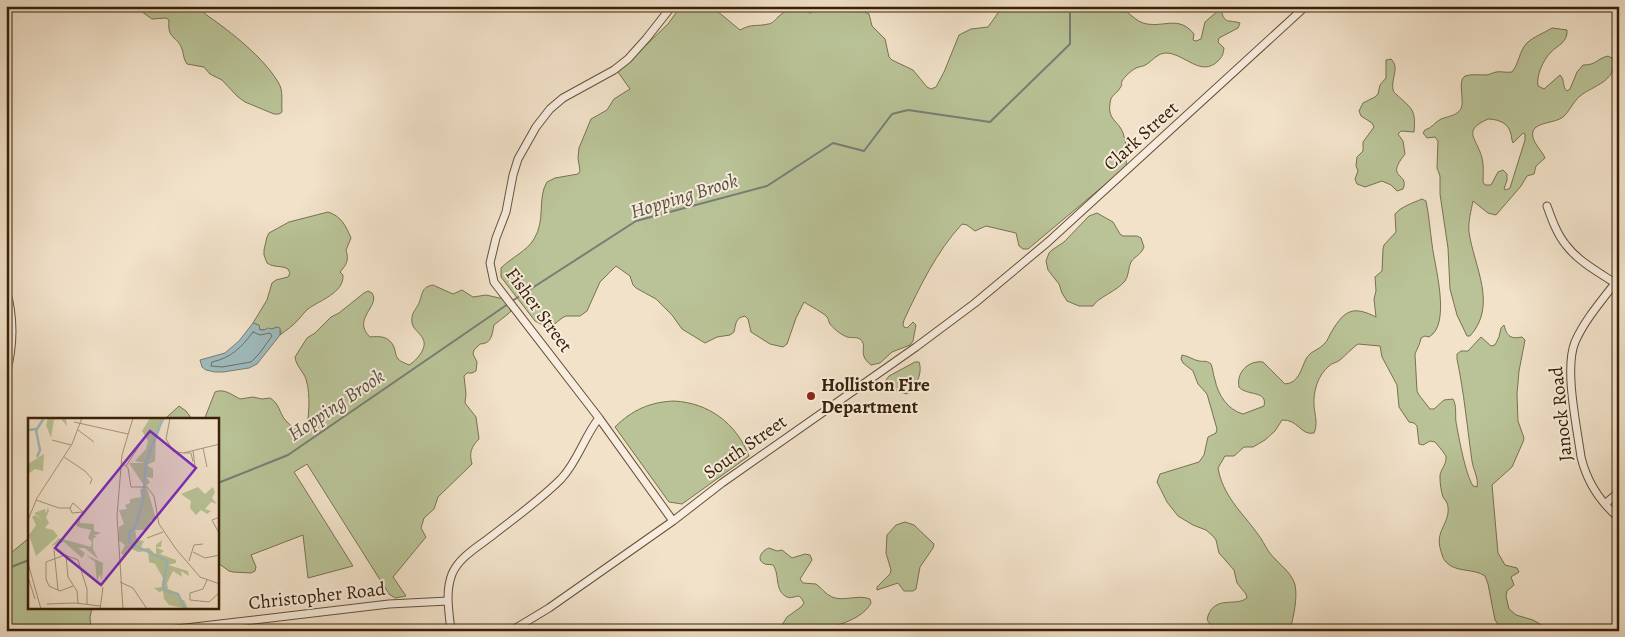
<svg xmlns="http://www.w3.org/2000/svg" width="1625" height="637" font-family="Alegreya,serif">
	<rect width="100%" height="100%" fill="#f2e2ca"/>
	<filter id="stains"><feTurbulence type="fractalNoise" baseFrequency=".004" numOctaves="4"/><feColorMatrix values="0 0 0 0 .2 0 0 0 0 .09 0 0 0 0 .02 0 0 0 .5 -.17"/></filter>
	<radialGradient id="worn" r=".72"><stop offset=".6" stop-color="#630" stop-opacity="0"/><stop offset="1" stop-color="#630" stop-opacity=".3"/></radialGradient>
	<path fill="#b9c397" stroke="#78724f" fill-rule="evenodd" d="M134,6C145,6 188,4 196,7C200,8 204,13 208,16C231,32 264,58 278,82C284,91 281,101 282,112L279,114H274L245,102L238,97L222,80L210,74L204,67L187,64C183,58 184,55 182,49C177,35 167,40 169,20L166,18L152,19Z
		M681,6H711L740,30C753,23 756,27 768,24C772,24 775,20 778,17C793,4 794,9 811,13L818,6L839,7L852,11L860,10L869,14L872,26L885,39L889,57L892,60L913,70L927,87L931,89L936,87L944,72L959,35L971,29L988,27L1003,6H1116L1120,12H1127C1132,16 1137,21 1143,23C1163,29 1178,14 1194,34L1193,40L1196,41L1201,39L1205,22L1219,10H1221C1225,25 1228,19 1240,23L1238,28L1219,38L1218,42L1224,48C1223,54 1223,56 1218,61C1201,78 1184,53 1166,53C1158,53 1153,60 1147,64C1143,67 1140,66 1136,68C1132,70 1124,77 1122,81C1120,87 1124,82 1120,88C1117,94 1111,94 1110,103C1107,120 1119,121 1123,133C1127,144 1127,156 1126,167L1028,249H1023L1019,246L1016,233L986,226L975,231L967,225L962,224C937,251 920,286 904,320L903,325L904,327L907,328L913,322L916,325L913,341L910,345L892,352L880,363L871,365C856,353 869,347 860,339C855,336 850,339 845,336C840,334 833,328 830,324C828,321 829,319 827,317C824,313 810,306 804,302L796,318L787,344L783,347L770,344L751,332L748,319L745,316C735,318 736,324 734,332L730,335L717,337L705,343L682,329L672,315L656,299L636,288L633,285L630,276L616,266L600,282L587,311L580,316H566L562,318L551,327H547L535,321L501,277V268C512,257 527,251 534,239C546,220 537,198 547,182L555,178L578,174L580,171L578,158L579,148L591,119L607,110L614,99L630,89L618,72L668,24Z
		M1552,28L1567,30C1568,42 1558,45 1551,52C1543,60 1536,76 1538,86L1544,89L1560,75C1565,80 1562,87 1567,91L1570,89L1577,72L1583,65C1597,65 1596,59 1608,56L1614,59C1616,82 1594,85 1580,96C1573,102 1569,112 1563,117C1556,123 1536,122 1533,131C1530,141 1542,150 1545,158L1536,166L1534,174L1527,176L1521,186L1496,215L1488,213L1473,201C1471,211 1468,222 1469,232C1474,267 1498,305 1470,336H1467L1457,315L1450,289L1448,248L1440,194V176L1437,168L1438,141L1435,137L1427,138L1423,133L1425,130C1432,128 1435,122 1441,119C1449,116 1456,116 1461,109C1465,101 1457,80 1465,76C1471,74 1479,75 1485,75C1489,75 1492,73 1496,72C1501,71 1506,73 1512,72C1519,64 1519,51 1527,43C1533,37 1544,33 1552,28ZM1488,119C1496,119 1507,122 1510,131C1512,135 1511,139 1513,143L1523,133L1525,134V140L1510,188L1506,190L1504,189L1507,180V174L1503,170L1498,172L1491,185H1485L1483,182C1483,174 1484,165 1482,158C1477,138 1461,131 1488,119Z
		M1391,59C1400,68 1391,78 1393,89C1393,92 1395,93 1397,95C1412,109 1416,109 1414,132L1401,131L1398,134L1403,141L1405,154C1384,180 1410,172 1403,189L1397,191L1391,185L1382,181L1365,187L1357,184L1355,179L1358,171L1356,166L1357,157L1363,151V142L1374,127L1372,123L1361,116L1359,111L1363,103L1375,97L1378,94L1380,85L1386,78V60Z
		M1422,199L1426,201C1429,215 1430,230 1432,244C1434,264 1452,324 1429,337L1425,336L1421,338C1420,344 1417,349 1415,354L1417,391L1419,395L1430,409H1434L1444,400L1453,399C1457,406 1455,414 1456,422C1459,438 1465,473 1473,486L1477,487C1479,479 1473,469 1472,461C1467,426 1464,392 1457,359V354L1461,351H1468L1481,337L1491,346L1495,345L1499,337L1501,328L1504,325C1507,337 1511,339 1522,337L1525,340L1519,371L1517,394L1518,421L1524,438L1523,442L1512,467L1492,485L1498,553L1505,565L1517,568L1519,572L1511,577L1514,585L1507,591L1506,596L1509,609L1516,615L1533,620L1545,627L1558,631H1503L1495,620L1488,584L1485,576C1474,568 1456,573 1446,562C1443,559 1442,555 1441,551C1434,531 1450,524 1448,507C1448,503 1445,500 1443,497C1441,491 1440,483 1440,478C1439,470 1447,466 1446,456L1441,449L1435,442L1430,441L1423,445L1419,444L1417,426L1414,423L1409,422L1399,407L1397,385L1382,357L1380,346L1358,344C1351,349 1346,355 1340,360C1336,363 1332,363 1329,366C1318,375 1313,391 1314,406C1315,416 1318,424 1314,433C1301,436 1298,419 1282,420L1275,431L1265,440L1253,447H1244L1234,456H1225L1218,468C1223,496 1241,511 1257,533C1262,539 1265,546 1269,552C1277,563 1292,572 1295,585C1298,599 1293,617 1290,631H1255L1244,628L1213,626C1209,623 1206,621 1208,616C1215,595 1236,607 1247,598L1246,594L1237,583L1234,570L1219,553L1216,540L1213,536L1206,530L1193,525L1178,516L1167,502L1157,482L1160,474L1199,462L1204,455L1208,437L1216,433L1217,429L1207,394L1198,384L1193,371L1183,363L1181,359L1182,355C1189,356 1193,360 1199,361C1204,362 1206,360 1211,364C1213,369 1213,374 1215,380C1218,395 1228,410 1243,414L1264,406C1268,390 1246,396 1239,387C1236,373 1248,360 1263,362L1285,384C1299,383 1301,369 1306,359C1310,351 1319,350 1324,344C1328,341 1329,335 1332,331C1345,309 1354,306 1376,317L1374,299L1376,291L1375,277L1382,271L1383,249L1384,245L1396,232L1395,214C1402,206 1413,203 1422,199Z
		M328,212C341,216 346,226 351,238L346,250C349,260 347,264 340,272L343,275C344,293 320,300 308,309C304,312 302,316 298,320C293,326 286,330 280,335L281,331L277,327L272,329L260,330L259,325L253,323L267,300L272,283L276,280L288,277L290,273L288,269C281,265 274,268 267,263L264,255V250L267,237L269,233L289,222Z
		M1097,213L1113,222L1120,234L1123,236H1137L1141,238L1144,247C1141,255 1135,256 1131,262C1128,268 1129,276 1125,281C1117,291 1097,298 1093,306H1079L1067,301L1062,293L1059,284L1048,270L1046,261L1049,253L1052,250L1064,242L1089,216Z
		M433,285L453,294L462,290L473,297L486,295L504,299L510,306L511,311L508,314L494,325C492,334 492,344 480,344L474,350L473,354L477,362L476,371L472,373H467L464,376L466,394L465,403L476,417L479,439C471,447 469,453 472,464L438,497L434,509L424,518L421,528L426,537L393,577L406,596L395,598L389,594L307,464L294,472L353,566L308,578L303,535L251,555L256,567L255,571L251,573L233,572L229,571L218,563V420H204L215,392C224,388 232,395 240,399L253,397L262,399L270,398C280,404 279,413 286,421C291,427 299,430 305,435C309,418 311,396 306,379C303,371 296,366 295,357L307,338L315,333L331,317L339,313L364,293L368,291L372,293C381,306 351,319 370,337C380,336 389,336 394,347C396,352 395,355 398,359C401,362 405,363 409,365C416,361 428,348 423,339C420,332 414,331 412,323C411,314 414,312 418,305C423,296 420,287 433,285Z
		M915,362H919C923,373 916,387 907,394L894,390L886,387L884,383L889,376Z
		M674,401C709,403 736,423 749,456L682,504L669,502L615,427C632,410 650,402 674,401Z
		M179,406L186,411L192,419H165Z
		M905,522L914,525L934,544L933,548L920,567L916,589L913,591H904L898,583L877,590V587L890,574L891,570L886,553L887,535L896,525Z
		M29,538V608H92L90,617L91,631H6V557Z
		M769,548L777,551L782,550L792,558L805,554L810,555L812,560L800,579L803,583L816,584C822,588 825,594 832,597C844,602 858,594 870,599L871,603C864,617 839,627 823,627C810,628 797,626 784,628L782,625L787,617L801,607L804,603L802,599L799,596C795,596 791,599 787,597C774,591 780,574 773,565C771,564 767,565 765,564C755,560 762,550 769,548Z"/>
	<path fill="#9fbcc0" stroke="#767e76" d="M253,323L259,325L260,330H264L268,328L272,329L277,327L280,328V335L257,364L249,368L223,372H215L206,370L202,367L200,360L225,353L239,341Z"/>
	<g fill="none" stroke-linecap="round" stroke-linejoin="round">
		<path stroke="#6c6e64" stroke-width="1" d="M253,332L260,335L270,333L272,336L259,354L251,362L222,367L211,366L212,362C231,358 242,347 253,332Z"/>
		<path stroke="#767e76" stroke-width="2" d="M512,301L636,221L767,186L833,143L864,151L892,114L908,110L990,122L1070,44V6
			M218,483L288,455L508,304
			M6,569L29,560"/>
		<g stroke="#665038" stroke-width="9">
			<path id="street" d="M1547,206C1552,220 1557,234 1566,245C1578,261 1598,272 1615,283
				M1619,278C1604,298 1585,319 1575,342C1564,369 1577,427 1581,457C1587,482 1599,501 1619,518
				M6,289C14,317 14,345 6,374
				M599,418L673,521
				M1605,504L1619,492
				M160,631L389,604L448,601
				M451,631C449,612 445,592 452,574C459,557 479,546 493,535C516,517 540,500 561,479C578,461 584,437 599,418L494,282L490,263L496,238L506,212L513,175L518,159L536,127L550,109L563,98L614,70L628,59L646,39L672,6
				M511,631L549,608L673,521L722,483L916,347L975,303L1048,242L1306,6"/>
		</g>
		<use href="#street" stroke="#f7ecdd" stroke-width="7"/>
	</g>
	<circle fill="#8f2418" stroke="#f7ecdd" stroke-width="2" cx="811" cy="396" r="5"/>
	<g text-anchor="middle" dominant-baseline="central" stroke-width="4" stroke-linejoin="round" paint-order="stroke">
		<g font-size="19" fill="#382007" stroke="#f7ecdd">
			<text transform="translate(1141 136) rotate(-42)">Clark Street</text>
			<text transform="translate(539 310) rotate(54)">Fisher Street</text>
			<text transform="translate(1561 414) rotate(-96)">Janock Road</text>
			<text transform="translate(745 447) rotate(-35)">South Street</text>
			<text transform="translate(317 596) rotate(-6)">Christopher Road</text>
		</g>
		<g font-size="19" font-weight="bold" fill="#382007" stroke="#f7ecdd" text-anchor="start">
			<text x="821" y="385">Holliston Fire<tspan x="821" dy="22">Department</tspan></text>
		</g>
		<g font-size="20" font-style="italic" fill="#574f3e" stroke="#f7ecdd">
			<text transform="translate(684 196) rotate(-17)">Hopping Brook</text>
			<text transform="translate(336 405) rotate(-34)">Hopping Brook</text>
		</g>
	</g>
	<g transform="translate(28 418)">
		<rect width="191" height="191" fill="#f2e2ca"/>
		<path d="M20,0H42V1H38L39,8L33,1L26,2L23,20L18,7ZM122,0H137L128,17L127,43L119,47L125,51V60L118,59L122,64L117,69L101,45H117L107,43L118,31L120,23L114,13ZM16,36L15,53L7,51L0,56V46ZM170,69L177,76L185,69L187,74L184,80L189,86L183,84L177,91L183,93L179,96L173,92L168,97L162,90L163,83L153,76ZM119,70L128,101L123,102L117,112H107L109,122L116,123L112,131L121,130L128,137V127L134,122L133,129H128L136,133L132,136L148,142V145L140,147L160,153L161,158L153,153L154,159L145,153L139,165L140,171L150,175L151,182H156L160,191L141,187L136,181L135,173L131,174L126,170L134,169L135,160L127,146L121,144L120,133L110,134L102,130L96,138L93,135L97,127L90,122L91,109L96,106L91,92L99,91L97,87L102,85V81L113,79L112,71ZM20,89L21,93L18,99L21,105L17,110L25,112L30,118L8,138L1,117L8,107L4,99L7,97L15,102L6,95L17,91L18,95ZM52,101V105L66,106V113L73,115L65,118H69L65,121V131L70,141L57,130H50L57,135L54,140L36,124L23,128L31,120L63,129L64,124L60,120L63,112L50,109L47,106ZM58,137L75,145L74,162L72,156L69,163L67,144Z" fill="#b9c397"/>
		<path fill="none" stroke="#9fbcc0" stroke-width="2.5" d="M135,0L118,44L115,83L107,109L101,115L102,125L139,143L135,168L137,173L150,176L157,191M0,12L9,11L16,0M8,12L12,32L9,39"/>
		<path fill="none" stroke="#a8947c" stroke-width="1" d="M142,0L138,21L145,33L155,35L192,26M46,4L100,16M50,12L66,24M24,22L43,27M175,30L179,49M165,33L167,48M156,35H163L165,44M36,39L57,53L64,61L62,66M93,44L100,50L103,69H119L126,78L131,106L148,131L172,159L192,166M98,48L115,22M8,82L31,90H42L45,85L55,94L44,95L42,90M192,99L184,102L192,117M0,102L9,80L44,26L54,0M119,120L135,114M26,132L30,172M165,134L177,140L192,137M38,137L40,159L49,173L50,185M161,143L166,127L175,126M0,145L13,191M0,159L7,181M179,162L175,171L162,175V182L181,184L192,174M92,164L105,170L119,191M45,168L32,173L21,168L18,161V144L37,137L50,142L59,171V186M19,186L47,185L72,188M72,191L75,169M95,191L89,98L94,37L105,0"/>
		<path fill="#7b2cbf" fill-opacity="0.15" stroke="#7b2cbf" stroke-width="2.5" d="M122,13L168,50L73,167L27,130Z"/>
		<rect width="191" height="191" fill="none" stroke="#382007" stroke-width="2.5"/>
	</g>
	<rect width="1625" height="637" fill="none" stroke="#f2e2ca" stroke-width="25"/>
	<rect x="8" y="8" width="1610" height="622" fill="none" stroke="#382007" stroke-width="2.5"/>
	<rect x="12" y="12" width="1600" height="612" fill="none" stroke="#382007"/>
	<rect width="100%" height="100%" filter="url(#stains)"/>
	<rect width="100%" height="100%" fill="url(#worn)"/>
</svg>
